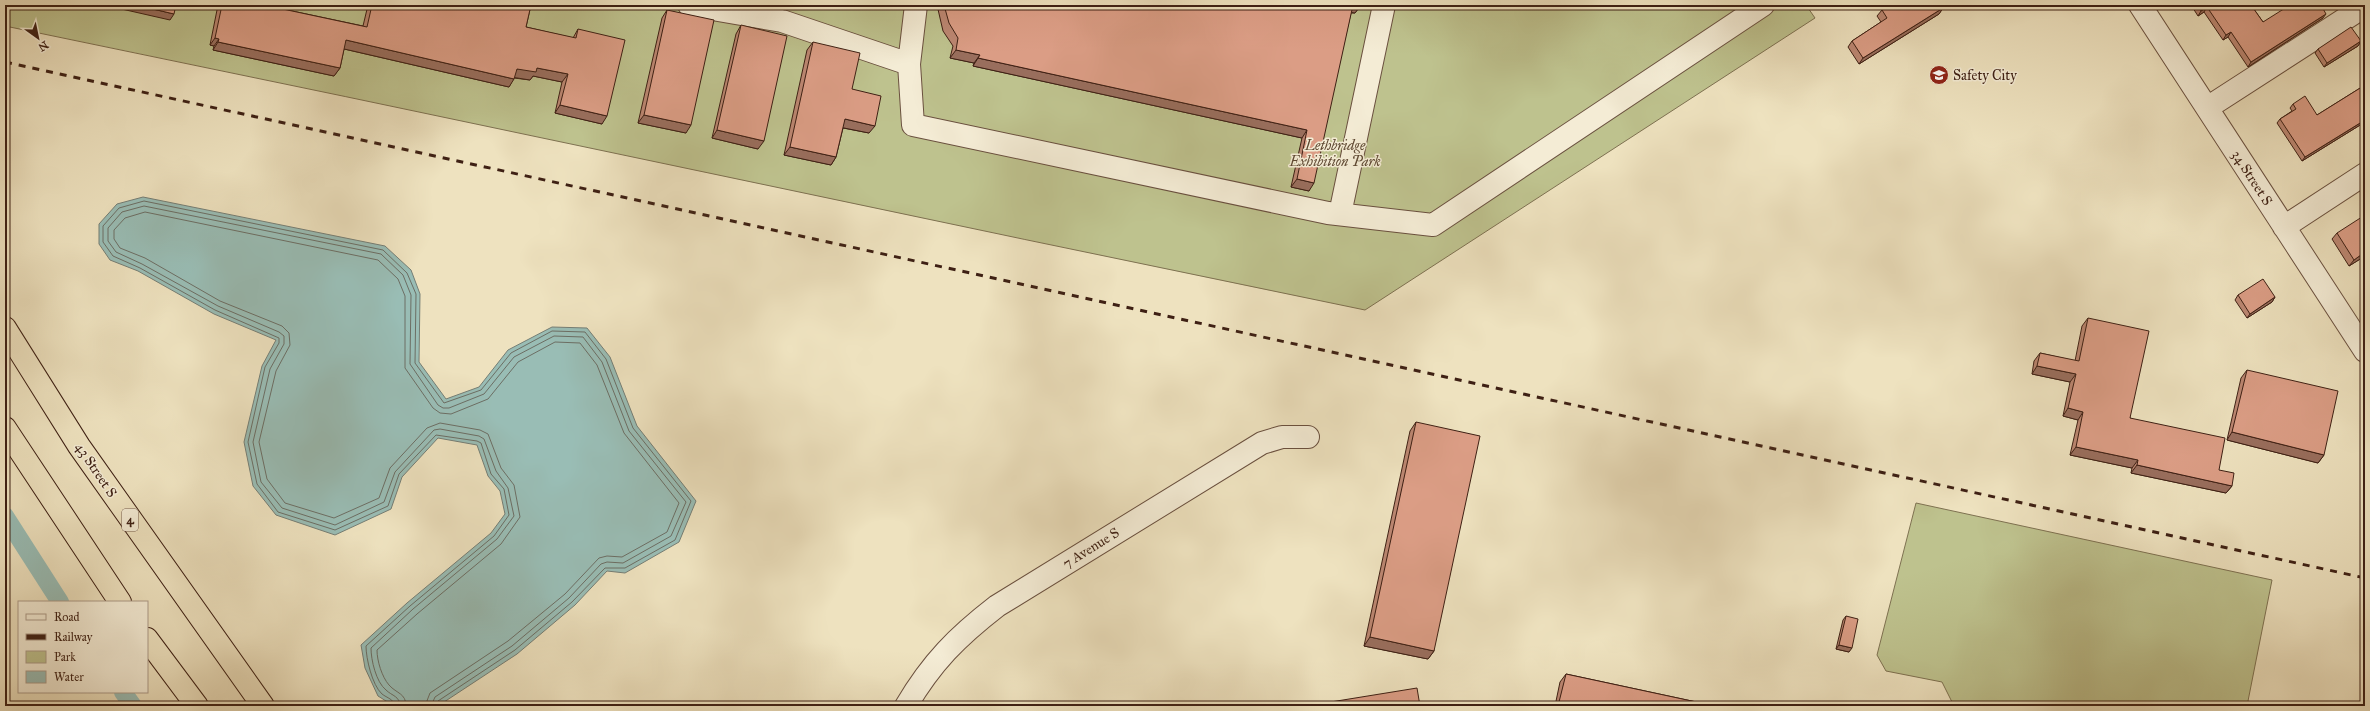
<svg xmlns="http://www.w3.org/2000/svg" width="2370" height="711" font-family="'IM FELL Great Primer',serif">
	<rect width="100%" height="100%" fill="#eee2bf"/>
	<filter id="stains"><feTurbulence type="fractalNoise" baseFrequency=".005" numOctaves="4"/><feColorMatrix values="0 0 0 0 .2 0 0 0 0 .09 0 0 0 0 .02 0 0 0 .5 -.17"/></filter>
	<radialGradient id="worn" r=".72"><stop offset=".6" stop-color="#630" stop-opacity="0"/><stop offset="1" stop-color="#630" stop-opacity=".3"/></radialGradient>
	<path fill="#bec28e" stroke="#7e7151" d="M5,5H1806L1815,18L1365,310C911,217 459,119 5,26Z
		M1916,503L2272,580L2247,706H1954L1942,682L1886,671L1877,655Z"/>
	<path fill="#99bdb5" stroke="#757e75" d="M143,197L385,246L411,270L420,294L419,362L446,399L479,387L508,350L552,327L587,328L610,357L637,426L696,501L679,542L625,573L607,571L575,605L517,654L438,706H394L378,696L365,668L361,645L407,603L491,533L505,514L500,491L488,476L477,445L438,438L402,477L391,509L335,535L276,515L253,486L244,442L262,366L276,340L214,314L138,271L110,260L99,244V224L117,204Z"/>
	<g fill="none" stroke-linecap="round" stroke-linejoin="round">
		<path stroke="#6c6e64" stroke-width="1" d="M395,706C394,699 387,698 382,694C372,685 366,658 366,646L410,606L494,536L509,515L504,489L491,474L481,443L477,441L436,435L399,474L388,506L335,530L278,512L257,484L248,442L265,367L279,343V338L215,310L140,268L113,256L103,242V226L119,208L144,201L383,250L407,273L416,294L415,363L444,403L481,390L511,353L552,331L585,332L606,359L633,428L691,501L675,540L625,568H605L572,602L515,650L438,701L436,706
			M400,706C400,696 392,696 386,690C376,682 371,660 371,648L413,609L497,539L514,516L508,488L496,471L484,439L479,436L440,429L434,430L395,472L384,502L335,525L282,508L261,482L253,442L270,369L284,344V336L279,332L218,306L142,264L116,252L108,241V228L122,212L144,206L381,254L403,275L411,295L410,364L438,405L443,408H449L484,394L514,357L554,336L583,337L602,362L629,431L686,502L671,536L623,563L607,562L601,564L569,598L512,646L435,697L431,706
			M406,706C406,693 397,694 389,685C382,677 377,661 377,650L417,614L501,544L520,517L514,485L501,468L488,434L480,430L440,423L427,428L390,468L379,498L334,518L285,503L267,479L259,442L276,371L290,345L289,333L282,326L220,301L145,258L120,248L114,239V230L125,218L145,212L378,260L398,279L405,296V368L433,408L440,413L451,414L488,399L518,362L555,342L580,343L597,365L624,433L679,503L667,532L622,557L607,556L599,558L565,594L508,641L430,693L425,706"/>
		<path stroke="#99bdb5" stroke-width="18" d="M5,516L60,602
			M123,692L133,706"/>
		<g stroke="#6a503f" stroke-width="24">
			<path id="minor" d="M689,5L782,21L909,64
				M916,5L909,64L913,125L1328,213L1433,225L1763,5
				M2140,5L2365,351
				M2207,108L2365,6
				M1340,214L1384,5
				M2284,227L2365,174
				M906,706C932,662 957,637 997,606L1262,443L1282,437H1308"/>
		</g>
		<g stroke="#3e2014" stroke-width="24">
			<path id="highway" d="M5,328L79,446L263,706
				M5,428L120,602
				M147,639L197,706"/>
		</g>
		<use href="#minor" stroke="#f4ecd5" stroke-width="22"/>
		<use href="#highway" stroke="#eee2bf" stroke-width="22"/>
		<path stroke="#3e2014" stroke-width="3" stroke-dasharray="7 7" stroke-linecap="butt" d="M5,62L2365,578"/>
	</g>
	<path fill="#bc8772" stroke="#3e2014" d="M218,5H264L363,26L368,5H531L526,27L573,38L578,29L602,124L555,113L562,82L533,76L530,80L514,78L509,87L344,49L340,68L334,76L213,50L214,46L210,45Z
		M937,5H1361L1355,13H1351L1309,191L1291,187L1302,138L973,66L974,63L950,58L953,46L943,31Z
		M2191,5H2251L2263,22L2323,18L2248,67L2228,37L2223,40L2204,12L2198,16Z
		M1943,8L1939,14L1859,64L1848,47L1852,41L1881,22L1877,16L1882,10Z
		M667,10L686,133L638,123L662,18Z
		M741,25L758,149L712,138L736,34Z
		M2361,41L2358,46L2324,67L2315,53L2318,49Z
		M813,42L852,89L869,133L843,128L836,157L831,165L784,155L807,50Z
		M2365,85V122L2302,161L2277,123L2280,119L2292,111L2290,108L2293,104L2317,115Z
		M2337,233L2365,256L2349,266L2332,239Z
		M2238,295L2275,297L2272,302L2247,318L2235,300Z
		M2088,318L2130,418L2219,470L2232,486L2226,493L2131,473L2132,468L2070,455L2078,420L2063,416L2070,382L2032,374L2034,361L2040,353L2075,361L2082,326Z
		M2247,370L2324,455L2318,463L2227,440L2241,378Z
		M1416,422L1434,651L1428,659L1364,646L1410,431Z
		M1846,616L1849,652L1836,649L1843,620Z
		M1566,674L1715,706H1555L1560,682Z"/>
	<path fill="#996e5d" stroke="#3e2014" d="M104,5H136L174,14L170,20Z
		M1353,5H1361L1355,13L1348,12Z
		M2207,7L2204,12L2198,16L2201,11Z
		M1943,8L1939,14L1859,64L1863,58Z
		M2326,14L2323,18L2248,67L2251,62Z
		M2231,32L2228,37L2223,40L2226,35Z
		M215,38L219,39L214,46L210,45Z
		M346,40L514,79L509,87L340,48Z
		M2361,41L2358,46L2324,67L2327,63Z
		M218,42L340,68L334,76L213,50Z
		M956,50L980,55L974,63L950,58Z
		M978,58L1307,130L1302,138L973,66Z
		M537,68L568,74L562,82L533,76L530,80L511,77L517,69Z
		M560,105L607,116L602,124L555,113Z
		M644,115L691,125L686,133L638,123Z
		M845,119L875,126L869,133L839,127Z
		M2365,120V122L2302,161L2305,157Z
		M717,130L764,141L758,149L712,138Z
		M790,147L836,157L831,165L784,155Z
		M1297,179L1314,183L1309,191L1291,187Z
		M2365,252V256L2349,266L2354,260Z
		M2275,297L2272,302L2247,318L2250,314Z
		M2037,366L2076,374L2070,382L2032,374Z
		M2068,408L2083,412L2078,420L2063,416Z
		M2232,432L2324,455L2318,463L2227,440Z
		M2076,447L2138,460L2132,468L2070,455Z
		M2137,465L2232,486L2226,493L2131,473Z
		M1370,637L1434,651L1428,659L1364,646Z
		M1839,645L1852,648L1849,652L1836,649Z"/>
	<path fill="#db9d85" stroke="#3e2014" d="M136,5H176L174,14Z
		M222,5H264L367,27L372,5H531L526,27L576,38L578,29L625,40L607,116L560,105L568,74L537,68L536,72L517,69L514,79L346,40L340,68L218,42L219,39L215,38Z
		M944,5H1353L1314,183L1297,179L1307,130L978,58L980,55L956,50L958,38L949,23Z
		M1888,5H1941L1943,8L1863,58L1852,41L1887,18L1882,10Z
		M2198,5H2251L2263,22L2290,5H2321L2326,14L2251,62L2231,32L2226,35L2207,7L2201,11Z
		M667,10L714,20L691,125L644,115Z
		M741,25L787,36L764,141L717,130Z
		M2351,27L2361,41L2327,63L2318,49Z
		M813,42L860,53L852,89L881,96L875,126L845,119L836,157L790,147Z
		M2365,85V120L2305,157L2280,119L2296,109L2293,104L2305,96L2317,115Z
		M2365,215V252L2354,260L2337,233Z
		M2263,279L2275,297L2250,314L2238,295Z
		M2088,318L2149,331L2130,418L2225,438L2219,470L2234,473L2232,486L2137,465L2138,460L2076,447L2083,412L2068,408L2076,374L2037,366L2040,353L2079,361Z
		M2247,370L2338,391L2324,455L2232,432Z
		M1416,422L1480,436L1434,651L1370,637Z
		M1846,616L1858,619L1852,648L1839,645Z
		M1566,674L1715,706H1558Z
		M1417,688L1420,706H1306Z"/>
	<defs>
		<g id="school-disc" transform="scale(1)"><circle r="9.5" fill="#8f2418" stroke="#f4ecd5"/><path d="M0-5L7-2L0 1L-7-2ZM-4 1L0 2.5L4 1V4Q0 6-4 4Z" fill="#fff"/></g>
	</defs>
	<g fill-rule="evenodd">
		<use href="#school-disc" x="1939" y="75"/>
	</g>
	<g text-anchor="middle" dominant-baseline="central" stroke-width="3" stroke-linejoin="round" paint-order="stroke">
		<rect fill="#f4ecd5" stroke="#755d4e" stroke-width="1" x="122" y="509" width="16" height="22" rx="3"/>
		<g font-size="13" font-weight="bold" fill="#3e2014">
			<text x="130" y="520">4</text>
		</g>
		<g font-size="14" fill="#3e2014" stroke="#f4ecd5" text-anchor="start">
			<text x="1953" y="75">Safety City</text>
		</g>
		<g font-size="14" font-style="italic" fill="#5e4832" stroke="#f4ecd5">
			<text x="1335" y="145">Lethbridge<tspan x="1335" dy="16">Exhibition Park</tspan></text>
		</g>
		<g font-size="14" fill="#3e2014" stroke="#f4ecd5">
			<text transform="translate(2252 178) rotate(57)">34 Street S</text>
			<text transform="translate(96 470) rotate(56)">43 Street S</text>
			<text transform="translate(1091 548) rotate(-32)">7 Avenue S</text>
		</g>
	</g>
	<rect width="2370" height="711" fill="none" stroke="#eee2bf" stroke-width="20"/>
	<rect x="6" y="6" width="2358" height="699" fill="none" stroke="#3e2014" stroke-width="2"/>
	<rect x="10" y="10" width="2350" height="691" fill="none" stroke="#3e2014"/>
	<rect x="18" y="601" width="130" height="92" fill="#f4ecd5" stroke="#ab9a88"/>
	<rect x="26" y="614" width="20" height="6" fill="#f4ecd5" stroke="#ab9a88"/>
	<text x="54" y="621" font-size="12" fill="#3e2014">Road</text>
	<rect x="26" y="634" width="20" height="6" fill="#3e2014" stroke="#ab9a88"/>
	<text x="54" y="641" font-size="12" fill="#3e2014">Railway</text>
	<rect x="26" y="651" width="20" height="12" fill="#bec28e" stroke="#ab9a88"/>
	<text x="54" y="661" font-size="12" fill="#3e2014">Park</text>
	<rect x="26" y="671" width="20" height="12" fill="#99bdb5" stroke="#ab9a88"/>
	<text x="54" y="681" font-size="12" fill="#3e2014">Water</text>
	<g transform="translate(38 38) rotate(147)" stroke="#f4ecd5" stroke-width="3" paint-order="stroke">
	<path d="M0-3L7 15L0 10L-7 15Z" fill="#3e2014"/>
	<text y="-6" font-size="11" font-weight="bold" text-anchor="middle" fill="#3e2014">N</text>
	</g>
	<rect width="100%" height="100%" filter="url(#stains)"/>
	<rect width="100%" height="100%" fill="url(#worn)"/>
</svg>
